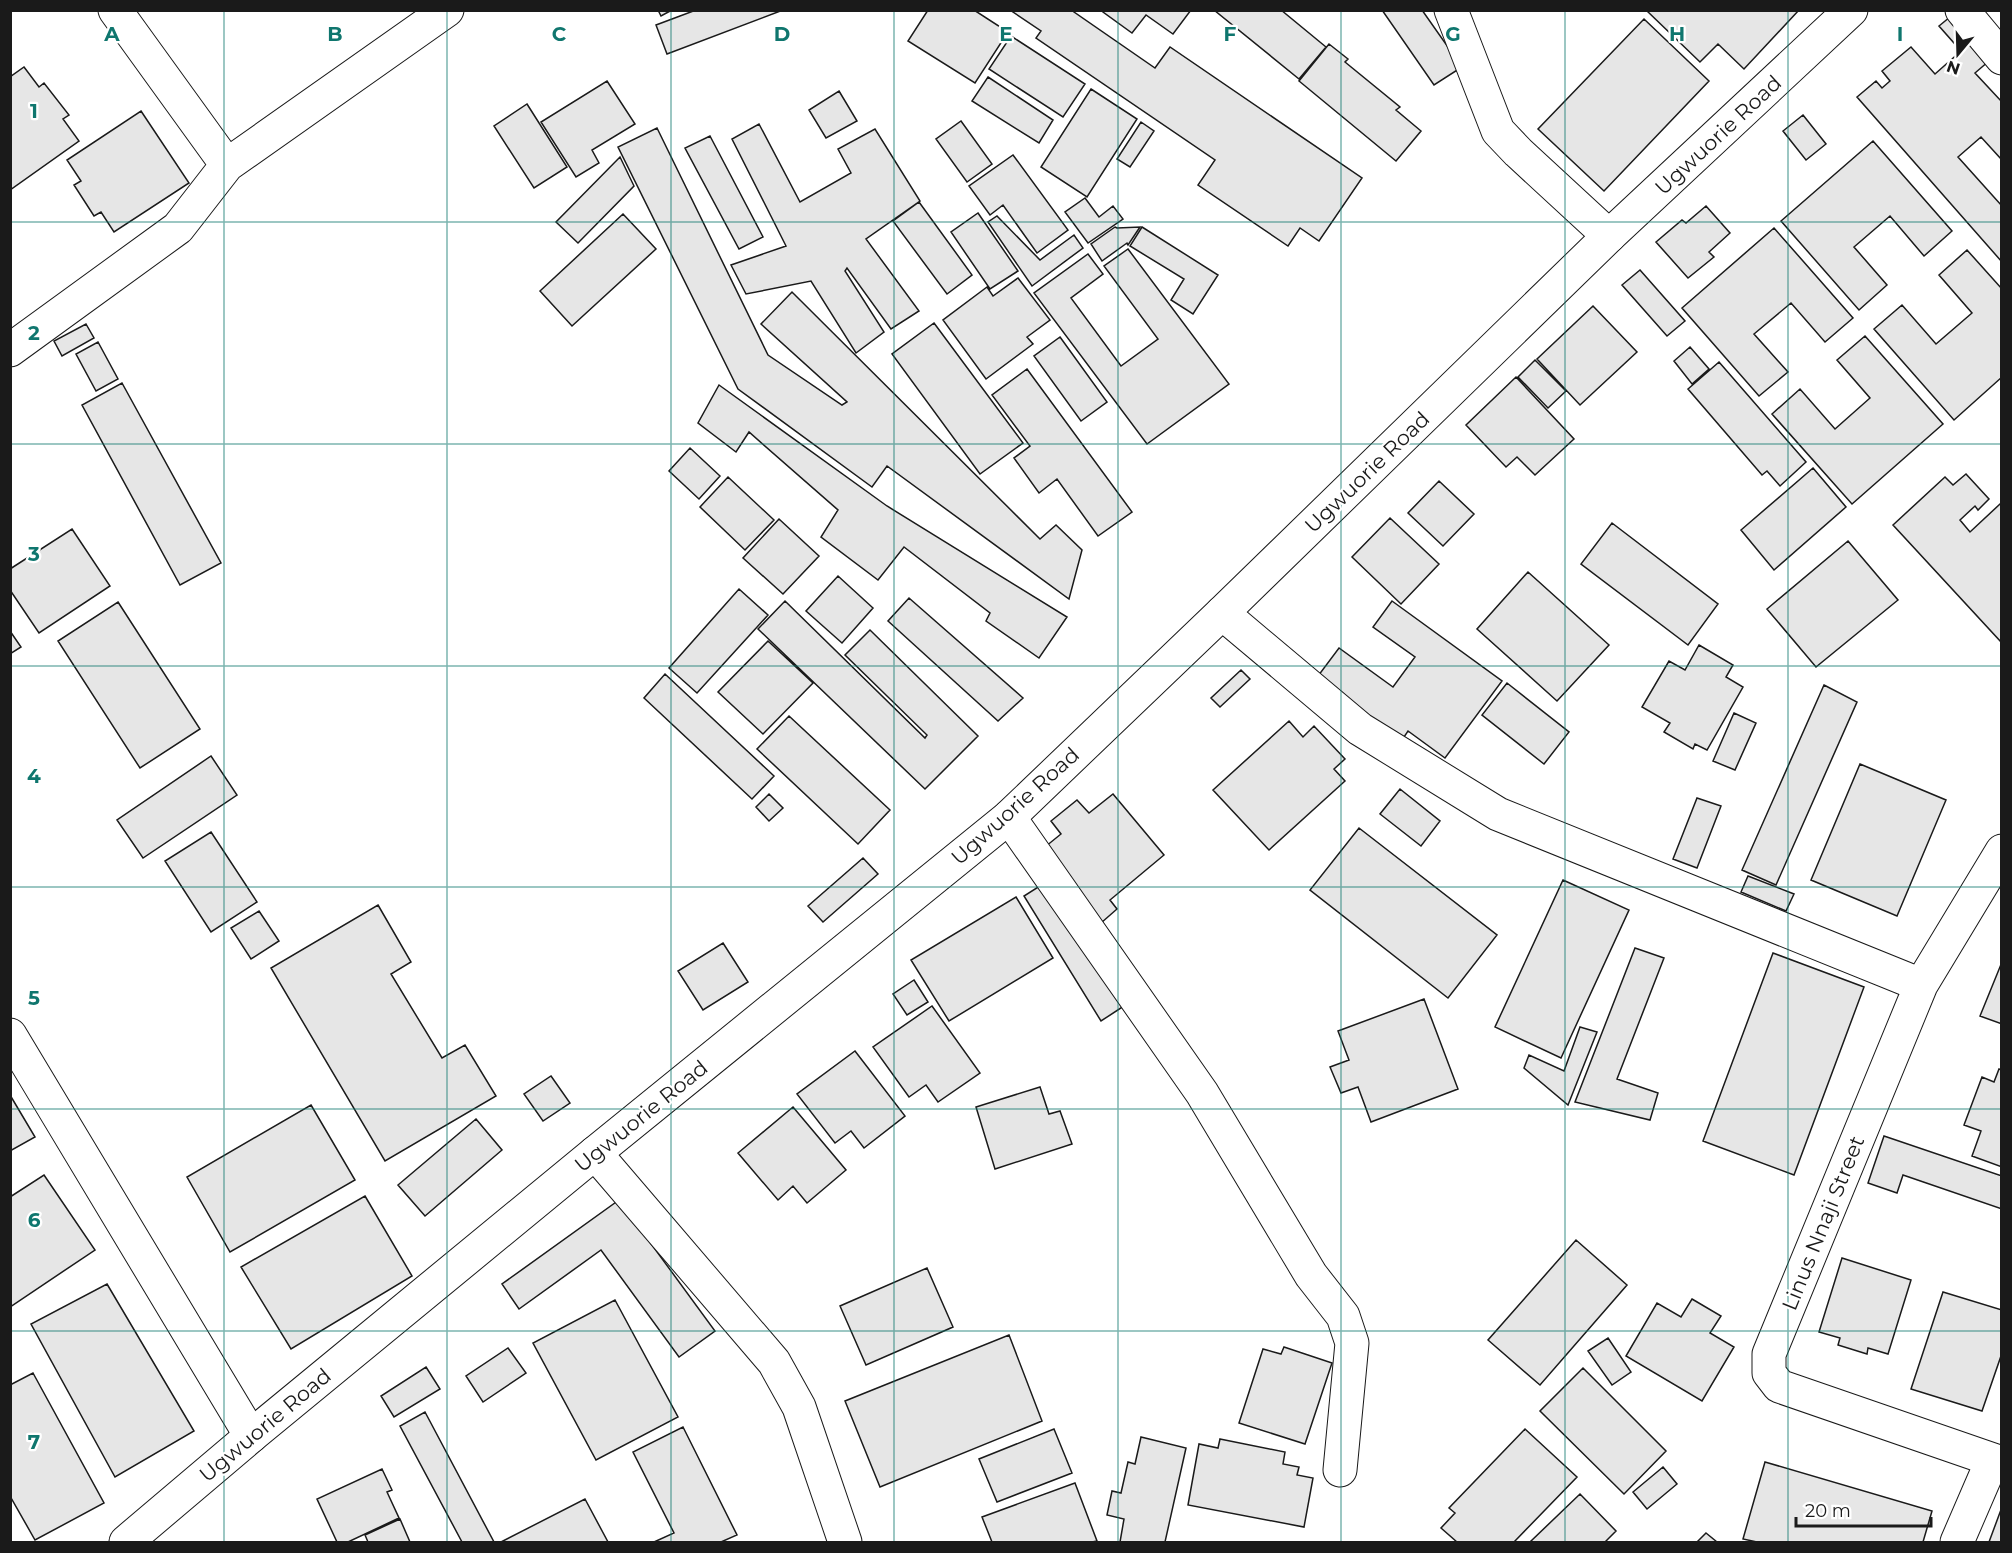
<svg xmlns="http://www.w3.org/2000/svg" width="2012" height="1553" font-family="Montserrat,sans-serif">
	<rect width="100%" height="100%" fill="#fff"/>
	<path fill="#e6e6e6" stroke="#1a1a1a" stroke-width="1.5" d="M658,10H672L661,16Z
		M696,10H783L667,54L656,25Z
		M928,10H974L1008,32L975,83L908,41Z
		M1010,10H1071L1155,68L1170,47L1362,178L1319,241L1300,228L1288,246L1198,185L1215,160L1036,38L1041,31Z
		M1104,10H1191L1173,34L1146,15L1132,33L1103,12Z
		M1214,10H1281L1326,47L1299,79Z
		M1382,10H1422L1462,67L1434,85Z
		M1646,10H1799L1744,69L1718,44L1700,62Z
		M1950,17L1989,61L1975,73L2002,102V160L1981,137L1958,157L2002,206V262L1857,97L1876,81L1882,88L1890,81L1882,71L1911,47L1935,74L1961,51L1939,26Z
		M1644,19L1709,81L1604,191L1538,129Z
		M1011,36L1085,84L1063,117L989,69Z
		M1329,44L1348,59L1345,62L1400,107L1396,110L1421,131L1396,161L1299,81Z
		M24,67L39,87L44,83L69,115L63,119L79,141L10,190V77Z
		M988,77L1053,120L1039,143L972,101Z
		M607,81L635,124L592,150L599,163L576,177L541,122Z
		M1091,89L1137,119L1087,197L1041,167Z
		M839,91L857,121L826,138L809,110Z
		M527,104L567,167L534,188L494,126Z
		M141,111L189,183L114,232L101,212L94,216L74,185L81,181L67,160Z
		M1803,115L1826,144L1806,160L1783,131Z
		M961,121L992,164L967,182L936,139Z
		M1141,122L1154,131L1130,167L1117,159Z
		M759,124L800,202L851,173L838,149L875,129L920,201L866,239L919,311L891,329L847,268L845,271L884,332L856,353L811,281L746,294L731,265L786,246L732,139Z
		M657,128L768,355L842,405L847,402L761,324L792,292L1040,539L1056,525L1082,550L1069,599L887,466L872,487L738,389L618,147Z
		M710,136L763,237L739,249L685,148Z
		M1873,141L1952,231L1924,256L1890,216L1854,247L1887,285L1859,310L1781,221Z
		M1013,155L1068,230L1037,253L1003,205L990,215L969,186Z
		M620,157L634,186L578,243L556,222Z
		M1085,198L1099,217L1113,206L1123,219L1088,243L1065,212Z
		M919,202L972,275L947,294L893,221Z
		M1706,206L1730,233L1709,252L1714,257L1688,278L1656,242L1682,220L1686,223Z
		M978,213L1018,271L990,289L951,232Z
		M623,214L656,249L572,326L540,291Z
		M997,216L1040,260L1074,235L1083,248L1032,286L988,222Z
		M1115,227L1117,228L1140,227L1128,245L1127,243L1102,261L1091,244Z
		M1142,227L1218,275L1193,314L1171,300L1184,279L1130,246Z
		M1774,228L1853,318L1825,342L1791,303L1754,334L1788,372L1759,396L1682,308Z
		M1128,249L1229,384L1147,444L1034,293L1088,254L1103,274L1071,298L1121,366L1158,339L1104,266Z
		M1967,250L2002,289V377L1954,420L1874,329L1902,305L1936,344L1972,313L1939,275Z
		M1640,270L1685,321L1667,336L1622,285Z
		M1018,278L1050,320L1027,337L1033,344L986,379L943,320L987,287L993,296Z
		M1593,306L1637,352L1580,405L1537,359Z
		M934,323L1023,443L980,474L892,354Z
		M86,324L94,338L62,356L54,341Z
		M1865,336L1943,424L1852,504L1772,414L1800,389L1835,429L1870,398L1837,360Z
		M1060,337L1107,402L1081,421L1034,356Z
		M98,342L118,379L96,391L76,354Z
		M1690,347L1709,369L1692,384L1674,361Z
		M1535,360L1566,391L1548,408L1518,377Z
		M1719,362L1806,462L1780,486L1767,471L1762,475L1688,389Z
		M1027,369L1132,512L1098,536L1057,479L1039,493L1014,458L1030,446L992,395Z
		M1516,377L1574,439L1535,475L1517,457L1506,467L1466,425Z
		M122,383L221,563L180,585L82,405Z
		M719,385L887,506L1067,617L1039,658L986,621L990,613L904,547L878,580L821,537L838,510L749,432L736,452L698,423Z
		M690,448L720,476L699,499L669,471Z
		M1813,468L1846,507L1774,570L1741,530Z
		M1966,474L1989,499L1978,510L1975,506L1960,520L1970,532L2000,504L2002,506V643L1893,525L1945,477L1953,485Z
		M728,477L774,520L745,550L700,507Z
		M1439,481L1474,514L1443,546L1408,513Z
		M1390,518L1439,564L1401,604L1352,557Z
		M779,519L819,556L783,594L743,558Z
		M1612,523L1718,604L1688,645L1581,564Z
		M72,529L110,586L39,633L10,590V569Z
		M1848,541L1898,600L1816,667L1767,609Z
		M1528,572L1609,645L1557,701L1477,629Z
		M838,576L873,608L842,643L806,611Z
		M739,589L768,615L697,693L669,668Z
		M909,598L1023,698L998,721L888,621Z
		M785,601L925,738L927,735L845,655L870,630L978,736L925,789L758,629Z
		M1392,601L1502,681L1445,758L1408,731L1400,743L1315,680L1339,648L1393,687L1415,657L1373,627Z
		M118,602L200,729L140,768L58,641Z
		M10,631L21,647L10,654Z
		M768,641L813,683L763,734L718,692Z
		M1699,645L1733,665L1726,677L1743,687L1707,750L1695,744L1693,749L1664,732L1670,723L1642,707L1669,661L1685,670Z
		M1241,670L1250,679L1220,707L1211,698Z
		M665,674L774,776L752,799L644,698Z
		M1507,683L1569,732L1544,764L1482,715Z
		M1824,685L1857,702L1776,885L1742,870Z
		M1734,713L1756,723L1735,770L1713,761Z
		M789,716L890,810L858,844L757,749Z
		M1289,721L1303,737L1314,726L1345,759L1334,769L1345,781L1269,850L1213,790Z
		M211,756L237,795L143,858L117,820Z
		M1860,764L1946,800L1897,916L1811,880Z
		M1400,789L1440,821L1421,846L1380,814Z
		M769,794L783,808L769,821L756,807Z
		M1113,794L1164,855L1110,900L1117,909L1101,923L1040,851L1061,834L1051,821L1077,800L1089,813Z
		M1697,798L1721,806L1697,868L1673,859Z
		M1359,828L1497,935L1448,998L1310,890Z
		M211,832L257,902L211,932L165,861Z
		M863,858L878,874L823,922L808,906Z
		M1748,876L1794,894L1786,911L1741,892Z
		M1563,880L1629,910L1561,1058L1495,1027Z
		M1046,882L1124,1006L1101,1021L1024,896Z
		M1016,897L1053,958L949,1021L911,960Z
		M378,905L411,962L391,974L442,1058L465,1045L496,1096L385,1161L271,968Z
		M259,911L279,941L251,959L231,928Z
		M723,943L748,982L703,1010L678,971Z
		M1635,948L1664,958L1617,1079L1658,1093L1650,1120L1575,1102Z
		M1773,953L1864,987L1794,1175L1703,1141Z
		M2002,962V1024L1980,1016Z
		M914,980L928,1002L907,1015L893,994Z
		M1424,999L1458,1089L1371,1122L1358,1087L1341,1093L1330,1067L1349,1060L1338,1031Z
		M932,1006L980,1073L938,1102L926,1085L909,1097L873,1047Z
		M1580,1027L1597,1032L1568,1105L1524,1068L1529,1055L1564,1071Z
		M855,1051L905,1116L864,1148L851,1131L835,1143L797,1094Z
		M1999,1069L2002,1070V1167L1972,1156L1981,1131L1964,1125L1982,1077L1994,1082Z
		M551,1076L570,1103L543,1121L524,1094Z
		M1040,1087L1049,1114L1060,1111L1072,1144L995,1169L976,1107Z
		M10,1095L35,1137L10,1151Z
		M311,1105L355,1180L230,1252L187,1177Z
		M793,1107L846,1170L807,1203L793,1186L778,1200L738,1153Z
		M476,1119L502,1150L425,1216L398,1185Z
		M1884,1136L2002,1176V1209L1903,1175L1897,1193L1868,1183Z
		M44,1175L95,1250L10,1307V1197Z
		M365,1196L412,1276L291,1349L241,1267Z
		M619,1200L715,1331L679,1357L601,1250L519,1309L502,1284Z
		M1576,1240L1627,1285L1540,1385L1488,1340Z
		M1842,1258L1911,1280L1888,1354L1868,1348L1867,1354L1838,1345L1840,1338L1819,1332Z
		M927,1268L953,1327L866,1365L840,1306Z
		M107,1284L194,1431L115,1477L31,1324Z
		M1943,1292L2002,1310V1353L1982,1411L1911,1389Z
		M1692,1299L1721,1316L1710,1333L1734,1347L1702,1401L1626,1356L1657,1303L1681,1317Z
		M615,1300L678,1417L596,1460L533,1343Z
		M1009,1335L1042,1421L880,1487L845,1401Z
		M1608,1338L1631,1372L1612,1385L1588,1351Z
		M1284,1347L1332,1363L1305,1444L1239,1423L1263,1349L1281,1354Z
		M508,1348L526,1373L483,1402L466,1376Z
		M426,1367L440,1389L394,1417L381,1396Z
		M1583,1368L1666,1451L1624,1494L1540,1411Z
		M33,1373L104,1503L35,1540L10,1496V1385Z
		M425,1412L494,1542H462L400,1426Z
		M683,1427L737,1535L721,1542H654L674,1533L633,1452Z
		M1054,1429L1072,1473L997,1502L979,1459Z
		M1525,1429L1577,1477L1514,1542H1457L1441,1528L1455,1513L1449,1508Z
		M1141,1437L1186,1448L1165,1542H1120L1124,1519L1107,1515L1112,1491L1121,1493L1128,1462L1135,1464Z
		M1220,1439L1285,1452L1283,1464L1299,1467L1297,1475L1313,1478L1304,1527L1188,1505L1199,1444L1218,1448Z
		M1765,1462L1932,1511L1923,1542H1757L1743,1539Z
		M1663,1467L1677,1484L1647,1509L1633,1492Z
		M382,1469L392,1490L387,1492L399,1518L348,1542H337L317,1499Z
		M1075,1483L1097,1541L1092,1542H992L982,1517Z
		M1580,1494L1616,1531L1605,1542H1530Z
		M585,1499L608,1542H501Z
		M2002,1507V1542H1989Z
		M400,1519L410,1542H368L365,1535Z
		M1706,1533L1717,1542H1697Z"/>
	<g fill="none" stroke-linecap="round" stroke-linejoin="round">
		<g stroke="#1a1a1a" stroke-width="35">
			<path id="minor" d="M115,10L227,165
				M1451,10L1498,131L1518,152L1609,236
				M1962,10L2002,58
				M10,350L178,228L227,165L447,10
				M1222,613L1360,729L1498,814L1921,985
				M1009,817L1202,1093L1311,1275L1343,1316L1352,1343L1340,1470
				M2002,851L1921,985L1769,1354V1373L1779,1386L2002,1463
				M10,1035L251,1436
				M595,1153L774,1362L799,1407L845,1542
				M1957,1542L1992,1461"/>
		</g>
		<g stroke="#1a1a1a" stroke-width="35">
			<path id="tertiary" d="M126,1542L251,1436L595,1153L1009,817L1222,613L1609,236L1851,10"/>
		</g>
		<use href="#minor" stroke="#fff" stroke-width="33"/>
		<use href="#tertiary" stroke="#fff" stroke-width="33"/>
	</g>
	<path fill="none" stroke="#0f766e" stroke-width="1.5" stroke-opacity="0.55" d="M224,10V1542M447,10V1542M671,10V1542M894,10V1542M1118,10V1542M1341,10V1542M1565,10V1542M1788,10V1542M10,222H2002M10,444H2002M10,666H2002M10,887H2002M10,1109H2002M10,1331H2002"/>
	<g text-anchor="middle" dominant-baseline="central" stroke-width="4.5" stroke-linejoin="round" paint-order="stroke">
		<g font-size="21" fill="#1a1a1a" stroke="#fff">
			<text transform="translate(1718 135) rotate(-43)">Ugwuorie Road</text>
			<text transform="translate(1367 472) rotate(-44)">Ugwuorie Road</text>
			<text transform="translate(1015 806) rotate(-42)">Ugwuorie Road</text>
			<text transform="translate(641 1116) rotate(-39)">Ugwuorie Road</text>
			<text transform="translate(1823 1223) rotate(-68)">Linus Nnaji Street</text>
			<text transform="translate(265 1425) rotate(-40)">Ugwuorie Road</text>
		</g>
	</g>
	<g font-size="20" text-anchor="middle" font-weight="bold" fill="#0f766e" stroke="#fff" stroke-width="4.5" stroke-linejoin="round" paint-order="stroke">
		<text x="112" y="41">A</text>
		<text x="335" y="41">B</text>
		<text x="559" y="41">C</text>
		<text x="782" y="41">D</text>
		<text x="1006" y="41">E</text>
		<text x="1230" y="41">F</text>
		<text x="1453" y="41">G</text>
		<text x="1677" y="41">H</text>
		<text x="1900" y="41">I</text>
		<text x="34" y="118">1</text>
		<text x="34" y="340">2</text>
		<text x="34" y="561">3</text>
		<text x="34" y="783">4</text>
		<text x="34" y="1005">5</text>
		<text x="34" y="1227">6</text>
		<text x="34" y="1449">7</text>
	</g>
	<rect width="2012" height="1553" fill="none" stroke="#1a1a1a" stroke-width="24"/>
	<g transform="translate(1958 54) rotate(199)" stroke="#ffffff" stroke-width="4.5" paint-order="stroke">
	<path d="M0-4.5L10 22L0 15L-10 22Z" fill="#1a1a1a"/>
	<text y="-9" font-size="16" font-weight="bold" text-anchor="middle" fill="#1a1a1a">N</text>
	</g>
	<path d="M1796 1517v9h135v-9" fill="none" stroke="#1a1a1a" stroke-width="3"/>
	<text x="1805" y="1517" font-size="18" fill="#1a1a1a" stroke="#ffffff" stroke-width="4.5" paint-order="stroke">20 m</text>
</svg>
